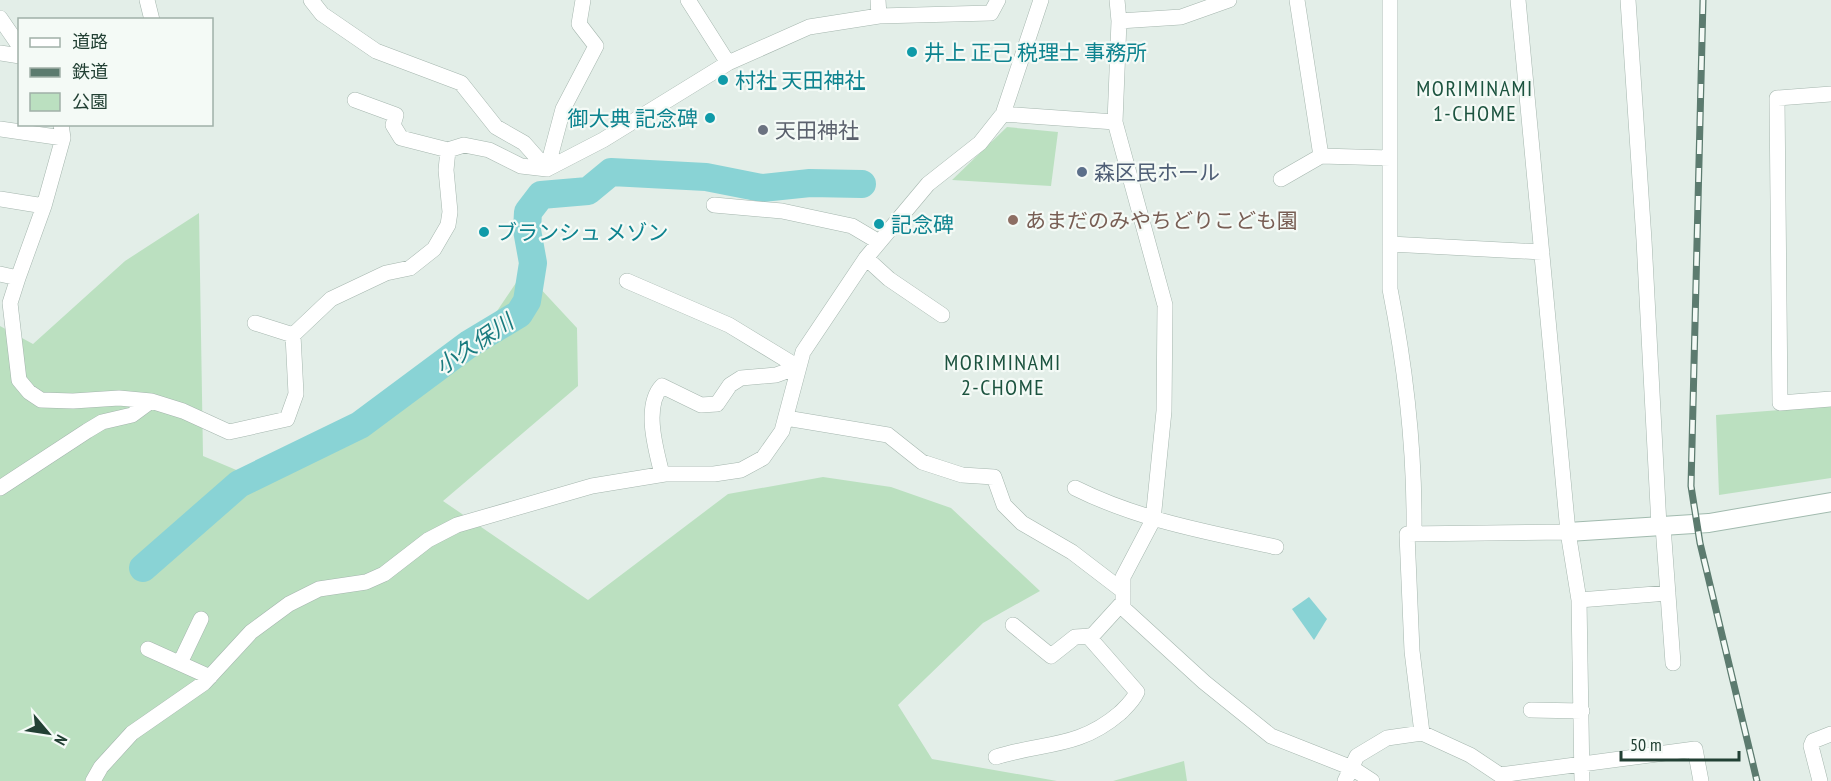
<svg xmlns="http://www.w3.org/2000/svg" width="1831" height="781" font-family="'PT Sans Narrow','Noto Sans JP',sans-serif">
	<rect width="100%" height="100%" fill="#e3eee8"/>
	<path fill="#bbe0c0" d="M1007,127L1058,132L1051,186L952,180Z
		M199,213L203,456L267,483L424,362L493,317L524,271L577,328L578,386L443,501L588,600L728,494L823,477L891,487L951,508L1040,591L983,623L898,705L932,759L1057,781H0V326L33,344L125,261Z
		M1831,406V478L1719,495L1716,415Z
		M1184,761L1187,781H1113Z"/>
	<path fill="#89d3d5" d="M1309,597L1327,619L1314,640L1292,609Z"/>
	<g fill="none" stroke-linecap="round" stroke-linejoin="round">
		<path stroke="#89d3d5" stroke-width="28" d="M143,568L239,484L360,425L469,344L519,314L527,301L533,263L527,230L528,212L541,195L588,191L611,172L706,177L762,188L810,183L862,184"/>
		<g stroke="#a5b6ae" stroke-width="16">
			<path id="street" d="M147,0L152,20
				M311,0L322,14L376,51L461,83L496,127L524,143L547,169
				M688,0L728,63
				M878,0L879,16L991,13L998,0
				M1117,0L1119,21L1115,122L1165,305L1164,411L1153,520L1123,577V608L1204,682L1271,736L1352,768L1372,781
				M1297,0L1321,156
				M1390,0V289C1406,370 1415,452 1414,534
				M1518,0L1568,532L1579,600L1582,781
				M1628,0L1644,240L1659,526
				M0,18L20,47
				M1119,21L1181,17L1229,0
				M0,53L20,56
				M1831,94L1777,98L1780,403L1831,399
				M355,100L396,115L393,125L401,138L448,150
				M1003,114L1115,122
				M0,129L63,138
				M547,169L563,109L596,46L579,24L583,0
				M1281,179L1321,156L1390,158
				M0,199L44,206L63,138L61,124
				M714,205L782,211L852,226L879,242
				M1390,244L1542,252
				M866,258L889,279L942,315
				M0,274L18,278L44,206
				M18,278L10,303L19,380L29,392L41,400L73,401L119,398L151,401L183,411L229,432L287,419L296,394L293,335L331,299L386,273L410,268L434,249L448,225L450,212L446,170L448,150L464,145L489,150L521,166L547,169L603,140L728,63L809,27L879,16
				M627,281L729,325L798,367
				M255,323L293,335
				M786,418L888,435L922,462L962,475L994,477L1004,505L1022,523L1072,552L1123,591
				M662,474C656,450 643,406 662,386L701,405L717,404L730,385L741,378L776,375L798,367
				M0,488L87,431L102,422L132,415L151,401
				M1075,488C1139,520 1207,532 1276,547
				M1663,526L1673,663
				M1579,600L1668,593
				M1013,625L1051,656L1075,637L1092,636L1123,602
				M148,649L210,677
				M180,663L201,619
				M1531,710L1582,711
				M1422,733L1412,651L1407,534L1568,532
				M996,757C1043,742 1078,749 1120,713C1127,706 1133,701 1137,692L1088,636
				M93,781L101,767L132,733L204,683L251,632L289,604L319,589L366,582L384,574L428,540L457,525L592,486L665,474H714L741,470L763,458L782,431L803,352L866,258L928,184L980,143L1003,114L1041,0
				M1345,781L1357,756L1387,738L1422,733L1470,755L1500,775L1695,749L1701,781
				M1820,781L1811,746L1813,741L1831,734"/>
		</g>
		<g stroke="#a1baae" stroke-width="20">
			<path id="secondary" d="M1568,532L1709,523L1831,502"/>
		</g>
		<use href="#street" stroke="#fff" stroke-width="15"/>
		<use href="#secondary" stroke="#fff" stroke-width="18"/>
		<g stroke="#5c7b6f" stroke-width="7">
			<path id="rail" d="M1703,0L1691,486L1700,543L1757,781"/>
		</g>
		<use href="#rail" stroke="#f4faf6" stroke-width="4.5" stroke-dasharray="14" stroke-linecap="butt"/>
	</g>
	<g fill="#0f9aa8" stroke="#f4faf6" stroke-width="2">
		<circle cx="912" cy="52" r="6"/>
		<circle cx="723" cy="80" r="6"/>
		<circle cx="710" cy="118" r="6"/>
		<circle cx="879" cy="224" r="6"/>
		<circle cx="484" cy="232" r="6"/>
	</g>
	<circle fill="#6b7280" stroke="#f4faf6" stroke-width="2" cx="763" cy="130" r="6"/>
	<circle fill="#5c6f8a" stroke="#f4faf6" stroke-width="2" cx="1082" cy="172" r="6"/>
	<circle fill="#8d6e63" stroke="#f4faf6" stroke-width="2" cx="1013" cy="220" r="6"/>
	<g text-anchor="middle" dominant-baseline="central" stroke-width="4.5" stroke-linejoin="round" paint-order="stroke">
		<g font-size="21" fill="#0d838f" stroke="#f4faf6" text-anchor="start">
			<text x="924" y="52">井上 正己 税理士 事務所</text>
			<text x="735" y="80">村社 天田神社</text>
			<text x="698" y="118" text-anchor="end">御大典 記念碑</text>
			<text x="891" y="224">記念碑</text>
			<text x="496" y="232">ブランシュ メゾン</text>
		</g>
		<g font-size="21" fill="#5b616d" stroke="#f4faf6" text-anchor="start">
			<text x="775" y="130">天田神社</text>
		</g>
		<g font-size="21" fill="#4e5e75" stroke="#f4faf6" text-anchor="start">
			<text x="1094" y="172">森区民ホール</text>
		</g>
		<g font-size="21" fill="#785e54" stroke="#f4faf6" text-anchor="start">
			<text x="1025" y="220">あまだのみやちどりこども園</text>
		</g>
		<g font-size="22" letter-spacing="1.5" fill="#1c533f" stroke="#f4faf6">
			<text x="1475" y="88">MORIMINAMI<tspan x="1475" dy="25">1-CHOME</tspan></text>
			<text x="1003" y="362">MORIMINAMI<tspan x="1003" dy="25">2-CHOME</tspan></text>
		</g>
		<g font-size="22" font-style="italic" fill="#197b7f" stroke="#f4faf6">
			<text transform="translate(474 344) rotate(-34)">小久保川</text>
		</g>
	</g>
	<rect x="18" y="18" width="195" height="108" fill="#f4faf6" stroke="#a0b0a8" stroke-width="1.5"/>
	<rect x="30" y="38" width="30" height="9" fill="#ffffff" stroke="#a0b0a8" stroke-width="1.5"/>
	<text x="72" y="48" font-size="18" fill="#224034">道路</text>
	<rect x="30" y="68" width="30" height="9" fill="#5c7b6f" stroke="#a0b0a8" stroke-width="1.5"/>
	<text x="72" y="78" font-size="18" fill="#224034">鉄道</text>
	<rect x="30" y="93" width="30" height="18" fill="#bbe0c0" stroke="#a0b0a8" stroke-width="1.5"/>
	<text x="72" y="108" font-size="18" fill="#224034">公園</text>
	<g transform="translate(48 733) rotate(119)" stroke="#f4faf6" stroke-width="4.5" paint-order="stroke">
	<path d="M0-4.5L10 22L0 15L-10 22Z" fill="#224034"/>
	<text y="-9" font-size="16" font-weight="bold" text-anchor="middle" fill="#224034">N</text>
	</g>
	<path d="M1621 751v9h118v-9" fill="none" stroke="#224034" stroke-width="3"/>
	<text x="1630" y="751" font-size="18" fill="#224034" stroke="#f4faf6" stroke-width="4.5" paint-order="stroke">50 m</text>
</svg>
